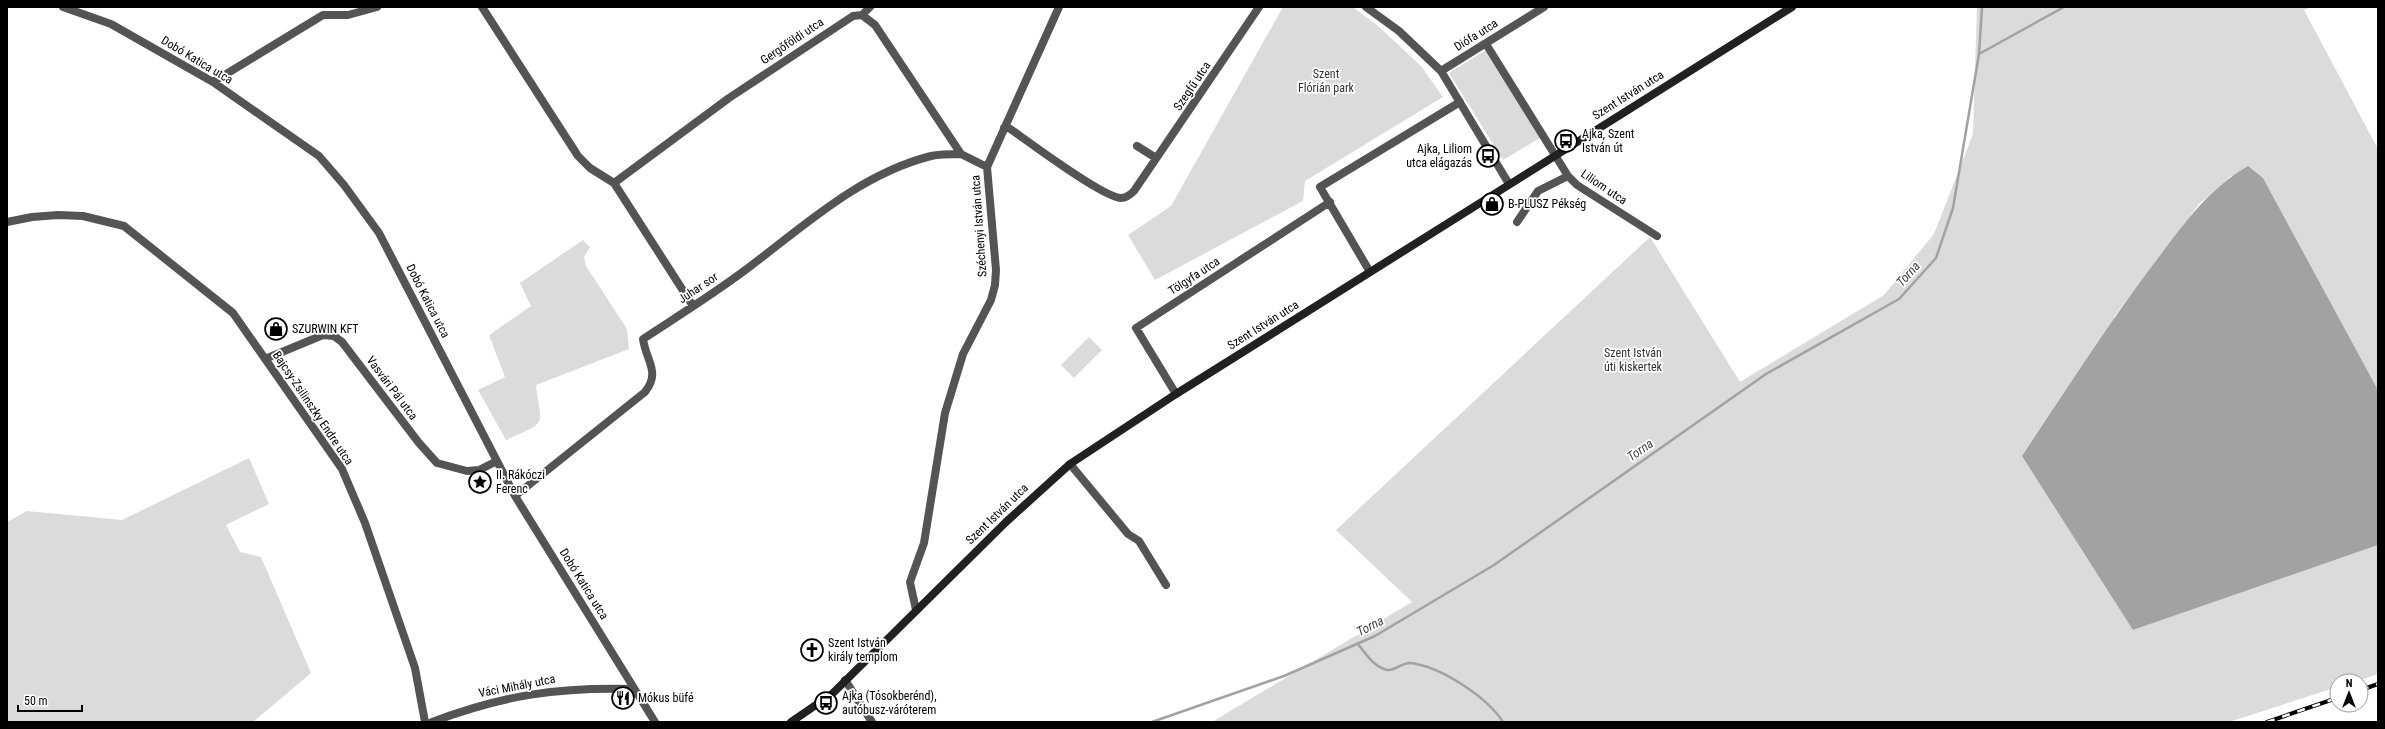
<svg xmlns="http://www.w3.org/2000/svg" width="2385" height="729" font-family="'Roboto Condensed',sans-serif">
	<rect width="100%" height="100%" fill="#fff"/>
	<path fill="#dbdbdb" d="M1283,7L1354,8L1377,25L1421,66L1443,97L1305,181L1303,201L1155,280L1128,235L1171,206Z
		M1977,7H2310L2304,10L2378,149V390L2263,178L2231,176L2199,204L2114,317L2133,630L2378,545V674L2357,681H2337V687L2229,722H1212L1412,602L1336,530L1650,237L1740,382L1884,295L1934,234L1973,134Z
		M1486,50L1540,138L1503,160L1449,73Z
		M583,240L590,247L584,257L586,266L627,329L629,349L536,385C541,429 549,420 506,440L478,390L505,377L489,335L531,306L520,283Z
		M1089,337L1102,350L1074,378L1061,365Z
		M249,458L269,504L226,525L240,552L261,557L311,673L253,722H7V522L27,511L122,520Z"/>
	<path fill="#a2a2a2" d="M2248,166L2263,178L2378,390V545L2133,630L2022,456C2065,392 2106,327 2152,266C2182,227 2205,191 2248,166Z"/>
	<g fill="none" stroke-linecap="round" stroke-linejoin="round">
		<path stroke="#a2a2a2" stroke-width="2.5" d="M1979,54L2064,7
			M1358,644C1365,653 1373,665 1384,669C1394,673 1400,663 1410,663C1440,666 1487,697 1503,722
			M1152,722L1284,676L1375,636L1494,565L1766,374L1899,299L1936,258L1953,208L1979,54L1982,7"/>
		<path stroke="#545454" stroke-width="8" d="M63,7L111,24L213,82L319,156L344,185L379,233L515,496L655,722
			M482,7L578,156L590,168L614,183
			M1366,7L1399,31L1441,71L1509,184
			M862,15L870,7
			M1486,44L1568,176L1577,185L1657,236
			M1441,71L1544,7
			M213,82L323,15H348L377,7
			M1004,128H1009C1029,142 1102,197 1121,198C1126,198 1130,195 1134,191L1259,7
			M1137,146L1156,158
			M7,222L32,217L58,215L83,216L124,226L233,313L342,469L365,523L415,668L425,722
			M1517,222L1538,191L1568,176
			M1370,272L1320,187L1460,102
			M693,306L614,183L729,98L853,16L862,15L875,25L961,154L987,167
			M265,359L323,335L334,336L342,342L419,443L437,463L467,471L479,470L497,461
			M1176,394L1136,328L1330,202
			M1070,464L1128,534L1139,541L1166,585
			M515,496L645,392C661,372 646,361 643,339C678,316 715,293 748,268C805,225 860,174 931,156C940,154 951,154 961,154
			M916,610L910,582L924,543L945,413L963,354L991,300L995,285L996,270L987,167L1059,7
			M845,680L872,722
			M432,722C503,695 558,687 634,689"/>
		<path stroke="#212121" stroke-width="8" d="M791,722L832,694L1006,522L1070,464L1176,394L1792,7"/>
		<g stroke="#000" stroke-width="4">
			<path id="rail" d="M2361,690L2378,684
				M2267,722L2337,698"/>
		</g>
		<use href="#rail" stroke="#fff" stroke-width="2.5" stroke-dasharray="8" stroke-linecap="butt"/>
	</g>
	<defs>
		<g id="bus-ring" transform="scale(1.15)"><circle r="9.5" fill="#fff" stroke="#000" stroke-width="1.5"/><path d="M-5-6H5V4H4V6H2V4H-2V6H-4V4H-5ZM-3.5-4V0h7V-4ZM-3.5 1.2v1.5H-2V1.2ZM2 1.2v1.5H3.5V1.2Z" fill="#000"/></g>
		<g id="shop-ring" transform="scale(1.15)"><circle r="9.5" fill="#fff" stroke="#000" stroke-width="1.5"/><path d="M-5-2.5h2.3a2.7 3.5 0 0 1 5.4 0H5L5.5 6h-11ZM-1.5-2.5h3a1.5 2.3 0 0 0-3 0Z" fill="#000"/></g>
		<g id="sight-ring" transform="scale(1.15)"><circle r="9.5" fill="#fff" stroke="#000" stroke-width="1.5"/><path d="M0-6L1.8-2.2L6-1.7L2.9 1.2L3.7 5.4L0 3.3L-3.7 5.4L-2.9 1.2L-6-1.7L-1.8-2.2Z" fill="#000"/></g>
		<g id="church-ring" transform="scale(1.15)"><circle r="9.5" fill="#fff" stroke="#000" stroke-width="1.5"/><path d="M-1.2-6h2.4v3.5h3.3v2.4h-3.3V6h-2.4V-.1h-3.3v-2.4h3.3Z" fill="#000"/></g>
		<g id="restaurant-ring" transform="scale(1.15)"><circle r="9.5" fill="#fff" stroke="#000" stroke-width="1.5"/><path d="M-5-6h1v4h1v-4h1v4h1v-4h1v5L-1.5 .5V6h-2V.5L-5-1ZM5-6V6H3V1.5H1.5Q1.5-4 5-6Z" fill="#000"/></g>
	</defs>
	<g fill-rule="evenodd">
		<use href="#bus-ring" x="1566" y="141"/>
		<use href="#bus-ring" x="1488" y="156"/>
		<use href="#shop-ring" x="1492" y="204"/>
		<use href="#shop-ring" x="276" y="329"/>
		<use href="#sight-ring" x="480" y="482"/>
		<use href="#church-ring" x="812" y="650"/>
		<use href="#restaurant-ring" x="623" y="698"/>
		<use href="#bus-ring" x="826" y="703"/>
	</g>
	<g text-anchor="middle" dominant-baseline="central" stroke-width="3.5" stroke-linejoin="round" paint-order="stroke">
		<g font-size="12" fill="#000" stroke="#fff">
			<text transform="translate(1476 35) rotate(-32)">Diófa utca</text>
			<text transform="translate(792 41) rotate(-34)">Gergőföldi utca</text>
			<text transform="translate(197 60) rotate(31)">Dobó Katica utca</text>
			<text transform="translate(1192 86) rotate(-56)">Szegfű utca</text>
			<text transform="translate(1628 95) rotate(-32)">Szent István utca</text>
			<text transform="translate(1604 187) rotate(34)">Liliom utca</text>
			<text transform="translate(979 226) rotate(-94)">Széchenyi István utca</text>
			<text transform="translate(1194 276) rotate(-33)">Tölgyfa utca</text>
			<text transform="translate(698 288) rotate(-34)">Juhar sor</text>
			<text transform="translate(428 301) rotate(63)">Dobó Katica utca</text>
			<text transform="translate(1263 325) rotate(-32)">Szent István utca</text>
			<text transform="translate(392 388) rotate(53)">Vasvári Pál utca</text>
			<text transform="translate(313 408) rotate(56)">Bajcsy-Zsilinszky Endre utca</text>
			<text transform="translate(997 514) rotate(-44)">Szent István utca</text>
			<text transform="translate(584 584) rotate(58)">Dobó Katica utca</text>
			<text transform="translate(517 686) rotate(-11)">Váci Mihály utca</text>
		</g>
		<g font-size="12" fill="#323232" stroke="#fff">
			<text x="1326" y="74">Szent<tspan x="1326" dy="14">Flórián park</tspan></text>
			<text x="1633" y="353">Szent István<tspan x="1633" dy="14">úti kiskertek</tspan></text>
		</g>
		<g font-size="12" fill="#000" stroke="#fff" text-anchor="start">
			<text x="1582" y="134">Ajka, Szent<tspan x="1582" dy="14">István út</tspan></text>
			<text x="1472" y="149" text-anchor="end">Ajka, Liliom<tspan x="1472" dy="14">utca elágazás</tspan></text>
			<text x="1508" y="204">B-PLUSZ Pékség</text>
			<text x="292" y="329">SZURWIN KFT</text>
			<text x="496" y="475">II. Rákóczi<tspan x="496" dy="14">Ferenc</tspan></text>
			<text x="828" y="643">Szent István<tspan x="828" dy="14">király templom</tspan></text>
			<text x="842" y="696">Ajka (Tósokberénd),<tspan x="842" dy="14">autóbusz-váróterem</tspan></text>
			<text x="638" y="698">Mókus büfé</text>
		</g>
		<g font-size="13" font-style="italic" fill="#434343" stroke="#fff">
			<text transform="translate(1908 274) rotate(-48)">Torna</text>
			<text transform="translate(1640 450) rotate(-35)">Torna</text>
			<text transform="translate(1370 626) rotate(-27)">Torna</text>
		</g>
	</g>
	<rect width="2385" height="729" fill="none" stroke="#000000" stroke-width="16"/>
	<g transform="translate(2349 693)"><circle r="19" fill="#ffffff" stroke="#999999"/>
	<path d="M0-3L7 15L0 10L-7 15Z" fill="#000000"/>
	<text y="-6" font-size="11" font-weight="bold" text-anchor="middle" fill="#000000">N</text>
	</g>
	<path d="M18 705v6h64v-6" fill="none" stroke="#000000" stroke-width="2"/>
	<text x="24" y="705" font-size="12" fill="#000000" stroke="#ffffff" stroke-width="3" paint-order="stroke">50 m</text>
</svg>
